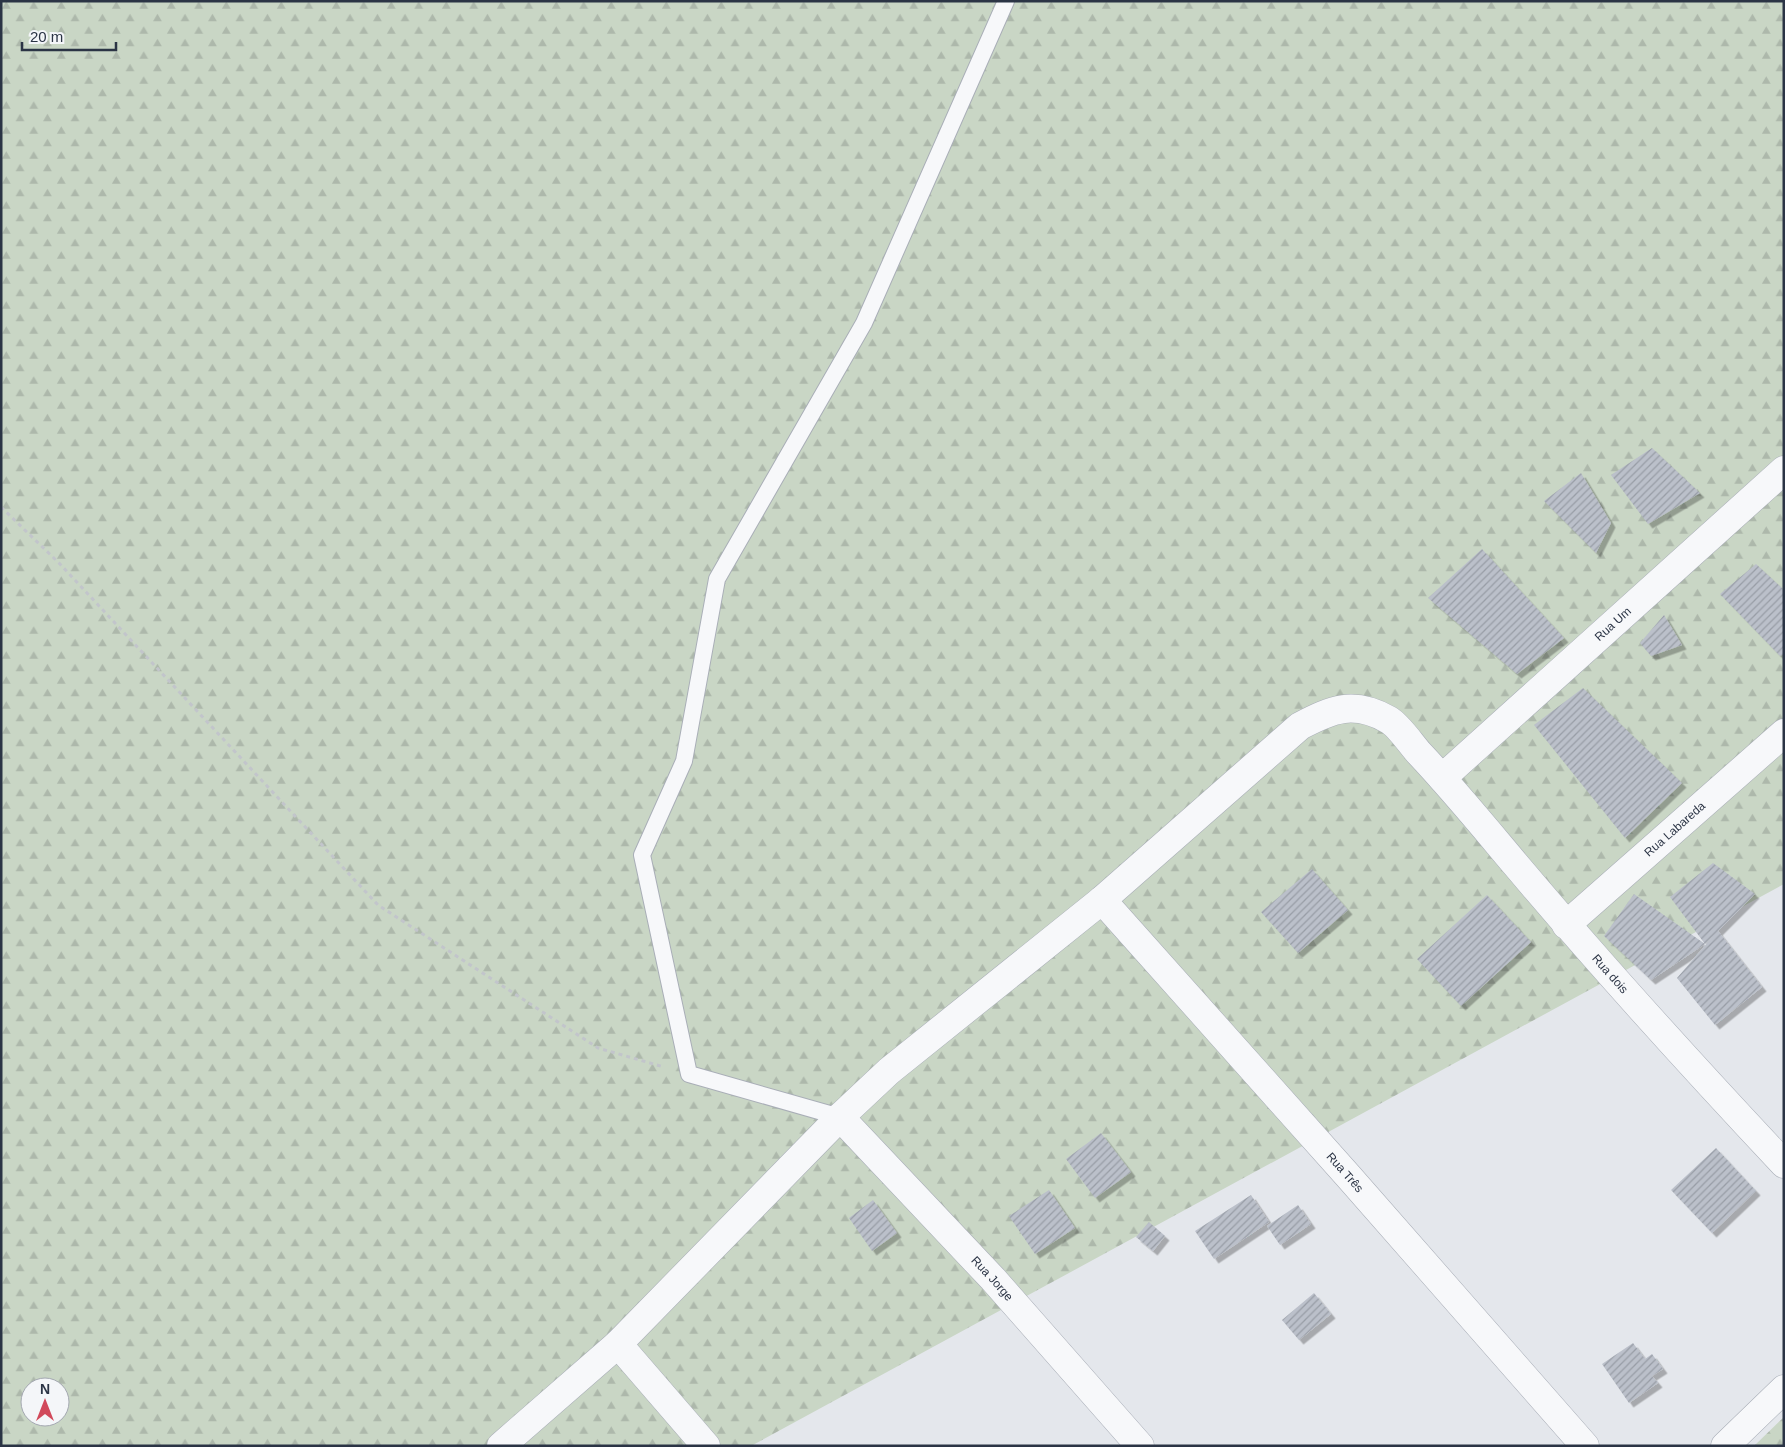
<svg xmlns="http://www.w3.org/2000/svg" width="1785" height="1447" font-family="Arial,sans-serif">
	<defs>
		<pattern id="forest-firs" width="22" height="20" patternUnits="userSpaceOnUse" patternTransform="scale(1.25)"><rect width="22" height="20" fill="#c9d6c5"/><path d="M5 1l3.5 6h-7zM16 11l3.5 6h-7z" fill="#adb8ab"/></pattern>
		<pattern id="building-hatch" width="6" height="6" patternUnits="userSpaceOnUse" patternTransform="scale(1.25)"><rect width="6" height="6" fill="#bbc0ca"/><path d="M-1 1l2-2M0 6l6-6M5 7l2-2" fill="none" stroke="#989da6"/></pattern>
		<filter id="shadow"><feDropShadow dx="4.5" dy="4.5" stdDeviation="0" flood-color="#0004"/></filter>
	</defs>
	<rect width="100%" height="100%" fill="#e4e7ec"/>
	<path fill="url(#forest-firs)" fill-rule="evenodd" d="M1,1H1784V884L751,1446H1ZM30,1387H60V1417H30Z
		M1784,1417V1446H1754Z"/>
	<path fill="url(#building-hatch)" filter="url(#shadow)" d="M1652,448L1700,493L1648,524L1611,475Z
		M1581,473L1611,523L1596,553L1544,501Z
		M1482,549L1564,638L1517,674L1428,598Z
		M1756,564L1784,590V654L1780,656L1720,594Z
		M1664,615L1682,645L1651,656L1640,643Z
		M1583,688L1682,783L1625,838L1534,725Z
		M1713,863L1755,894L1718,931L1762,987L1715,1025L1677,978L1715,934L1705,944L1651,980L1604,936L1634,894L1705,944L1670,897Z
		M1312,869L1348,910L1298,953L1261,912Z
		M1487,895L1531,942L1461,1006L1417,959Z
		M1101,1133L1131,1172L1095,1198L1066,1159Z
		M1716,1148L1756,1191L1712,1233L1671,1190Z
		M1049,1190L1075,1228L1035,1254L1009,1216Z
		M1251,1195L1269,1222L1214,1259L1195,1231Z
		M873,1200L897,1233L872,1251L849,1218Z
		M1298,1205L1311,1224L1280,1245L1267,1226Z
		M1149,1222L1165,1236L1153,1251L1136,1237Z
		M1314,1293L1331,1314L1299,1340L1282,1320Z
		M1633,1343L1645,1359L1652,1354L1663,1369L1652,1376L1658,1383L1629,1403L1602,1364Z"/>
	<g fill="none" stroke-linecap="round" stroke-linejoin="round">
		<g stroke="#a9aeb7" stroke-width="18">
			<path id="service" d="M840,1117L689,1074L642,855L684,761L717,579L864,323L1006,1"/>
		</g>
		<g stroke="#a9aeb7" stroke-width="29">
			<g id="minor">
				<path id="s1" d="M1442,778L1784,470"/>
				<path id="s2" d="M1102,900L1349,1177L1585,1446"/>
				<path id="s3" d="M1566,925L1784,733"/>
				<path id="s4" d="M840,1117L993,1279L1140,1446"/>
				<path d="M618,1344L706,1446"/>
				<path id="s5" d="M501,1446L618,1344L840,1117L889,1071L1102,900L1300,726C1332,709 1354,700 1389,720C1399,726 1411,744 1419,753C1453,789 1484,827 1516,865C1602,967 1692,1066 1784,1164"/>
				<path d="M1725,1446L1784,1389"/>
			</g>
		</g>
		<path stroke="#c2c5cb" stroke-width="3" stroke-dasharray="4 4" stroke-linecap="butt" d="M1,507L59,563L378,905L598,1048L664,1067"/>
		<use href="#service" stroke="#f7f8fa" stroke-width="16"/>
		<use href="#minor" stroke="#f7f8fa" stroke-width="28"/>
	</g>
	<g text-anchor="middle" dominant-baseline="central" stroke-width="4.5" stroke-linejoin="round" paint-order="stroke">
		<g font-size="12" fill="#2b3445" stroke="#f4f6f9">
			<text stroke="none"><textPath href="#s1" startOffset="230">Rua Um</textPath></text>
			<text stroke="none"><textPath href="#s3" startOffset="145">Rua Labareda</textPath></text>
			<text stroke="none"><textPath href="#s5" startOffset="1508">Rua dois</textPath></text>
			<text stroke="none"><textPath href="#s2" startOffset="365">Rua Três</textPath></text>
			<text stroke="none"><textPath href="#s4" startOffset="222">Rua Jorge</textPath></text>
		</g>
	</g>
	<rect width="1785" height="1447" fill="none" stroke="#2b3445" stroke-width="5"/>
	<g transform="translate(45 1402)"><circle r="24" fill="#f4f6f9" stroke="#a4a8b1"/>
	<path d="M0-4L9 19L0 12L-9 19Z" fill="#d1495b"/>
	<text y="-8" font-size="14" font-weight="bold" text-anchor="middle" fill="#2b3445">N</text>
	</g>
	<path d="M22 42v8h94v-8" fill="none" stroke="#2b3445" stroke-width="2.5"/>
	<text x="30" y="42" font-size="15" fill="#2b3445" stroke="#f4f6f9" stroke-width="4" paint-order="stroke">20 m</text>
</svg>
